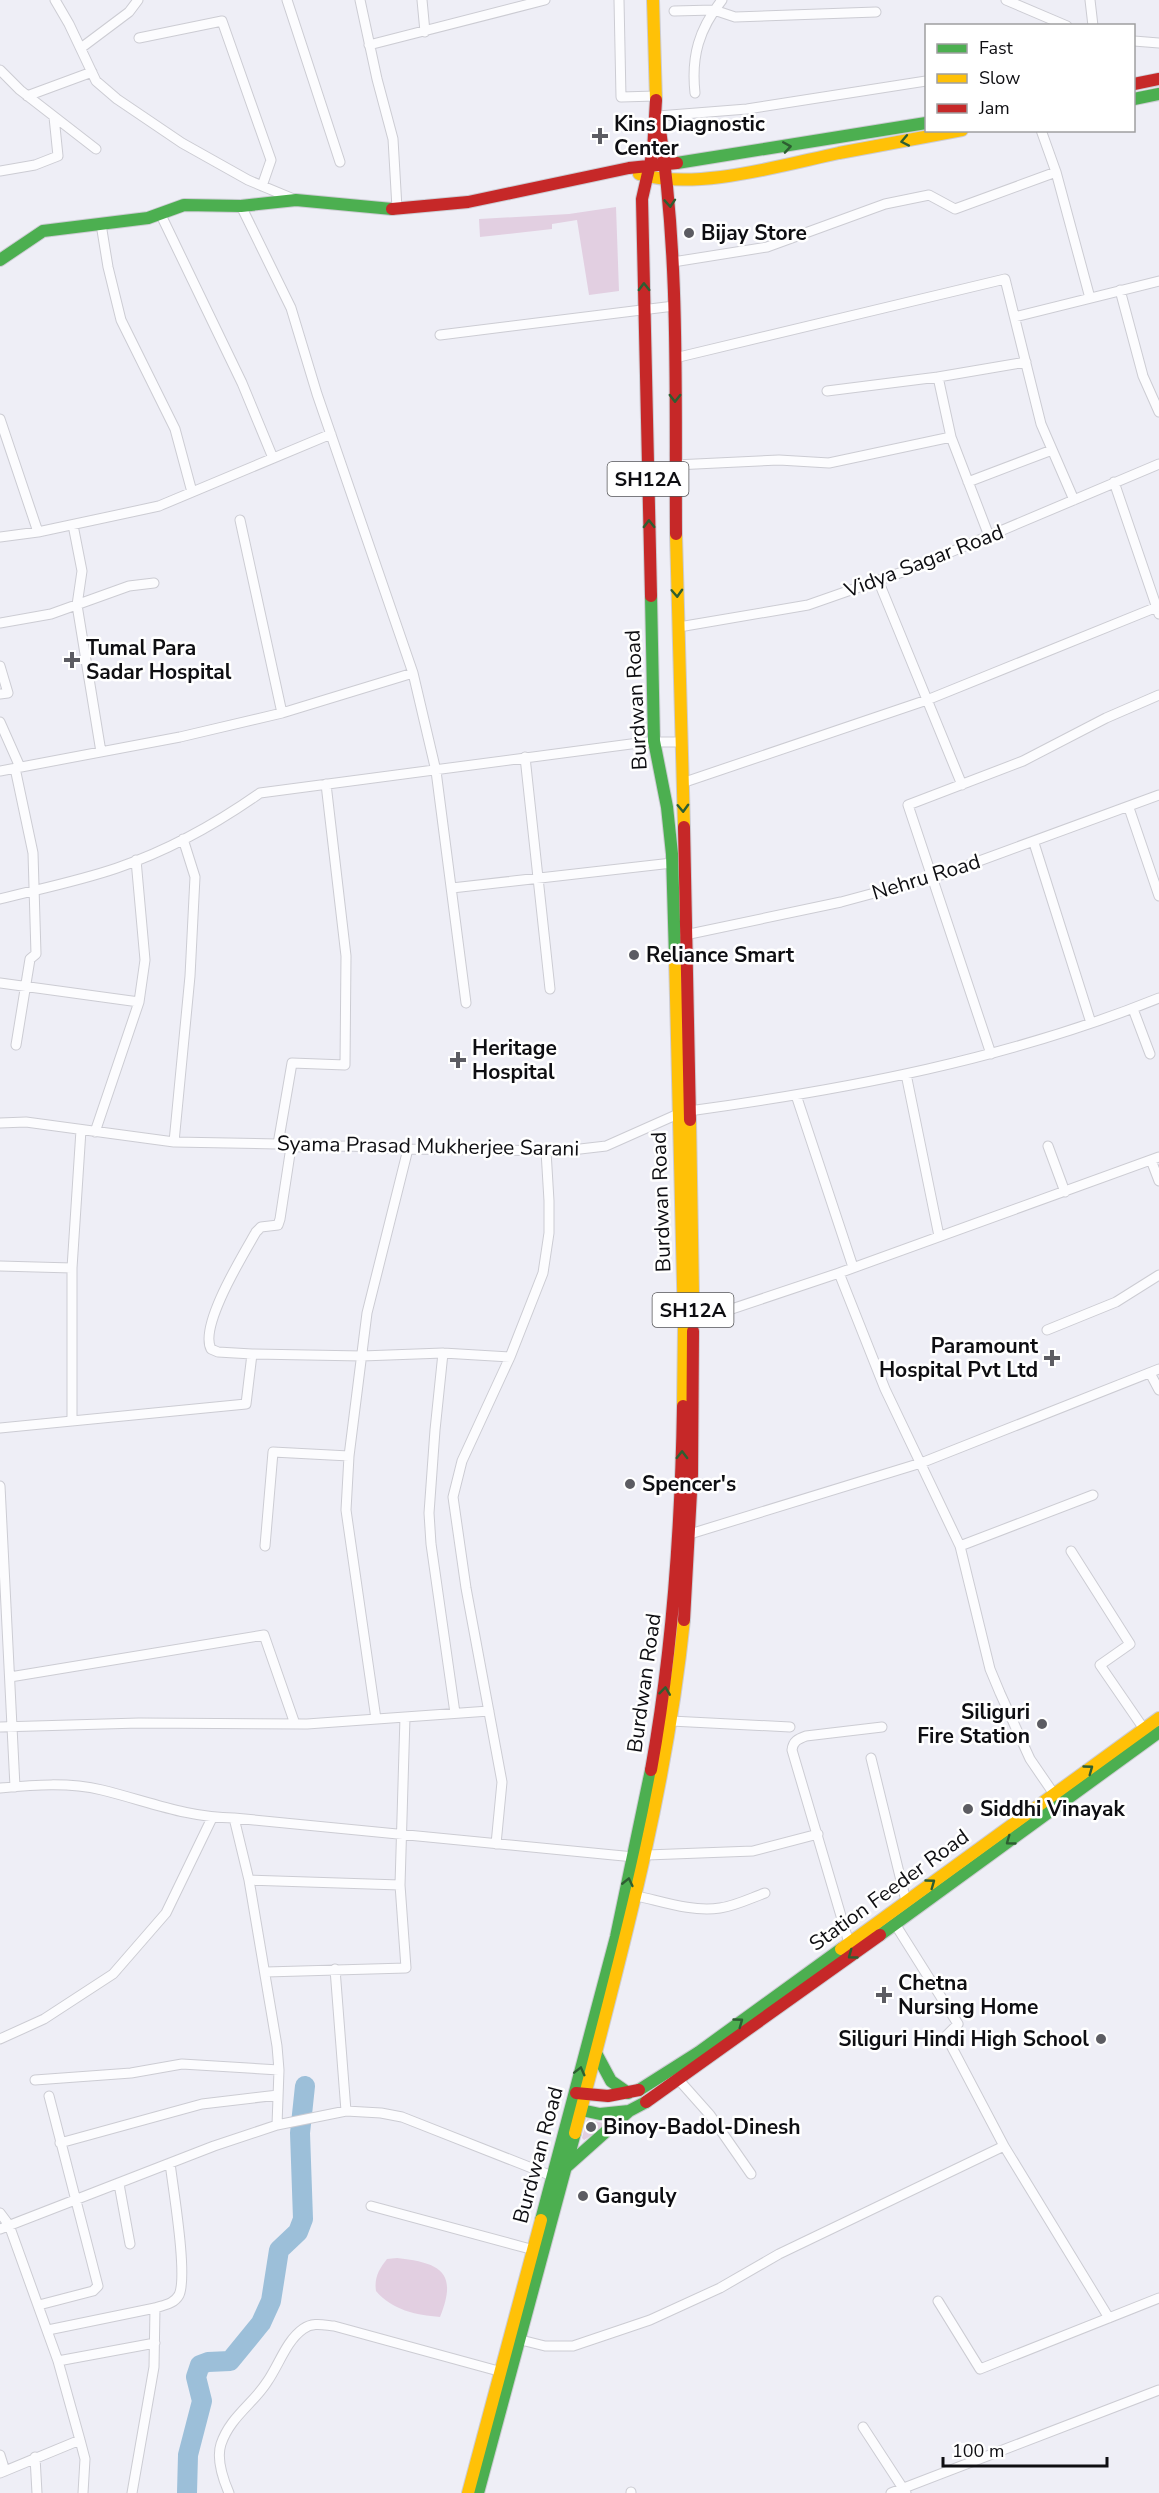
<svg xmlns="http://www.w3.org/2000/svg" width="1159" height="2493" font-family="'Nunito Sans',sans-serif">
	<rect width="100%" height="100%" fill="#eeeef6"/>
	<path fill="#e2cfe1" d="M616,207L619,291L589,295L577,220L552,224V229L480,237L479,219L569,214Z
		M587,2119L606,2124L607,2126L584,2140L582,2138Z
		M397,2258C441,2263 458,2272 440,2317C416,2315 392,2310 376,2291C374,2278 379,2269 387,2259Z"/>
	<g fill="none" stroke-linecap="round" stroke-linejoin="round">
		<path stroke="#9cbfd9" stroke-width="20" d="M187,2493L188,2455L202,2401L196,2377L200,2365L208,2362L230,2361L261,2323L271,2301L279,2250L298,2232L303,2219L300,2133L305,2086"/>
		<g stroke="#ccccd3" stroke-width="11">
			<path id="street" d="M55,0L69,24L96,81L117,99L182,143L248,180L296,200
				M287,0L340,162
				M360,0L377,79L393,139L397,208
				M422,0L425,32
				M619,0L621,97L656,96
				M1006,0L1067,26
				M1090,0L1093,26
				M674,11L714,10L735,17L876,12
				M139,38L222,21L271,160L262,186
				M1134,41L1159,43
				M369,45L545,0
				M81,48L129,12L138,0
				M0,70L20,90L96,149
				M695,93C691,56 699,29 722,0
				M27,96L92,72
				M658,116L747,109L926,81
				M1041,130L1056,172L1090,298
				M0,171L35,165L58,156L54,117
				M241,206L291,308L317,394L413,673L436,771L466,1003
				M160,213L242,383L273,458
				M101,224L108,267L121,320L175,429L192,492
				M673,262L767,247L885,204L929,195L955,209L1056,172
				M1120,290L1143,376L1159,412
				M1015,317L1159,281
				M440,335L674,306
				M675,358L1005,279L1041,424L1074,500
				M938,377L951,437L989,536
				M827,391L938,377L1026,362
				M0,419L38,532
				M675,465L779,460L829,463L951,437
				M968,482L1052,450
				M1114,482L1159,614
				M240,520L282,713
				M73,525L82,571L77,605L101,752
				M0,537L38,532L159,506L331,434
				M878,580L962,785
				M0,623L51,614L129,586L154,583
				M679,627L808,605L908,570L1159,464
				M0,666L8,693L0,694
				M0,722L20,767
				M525,757L550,989
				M15,768L33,853L36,954L30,959L16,1045
				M0,771L180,737L282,713L413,673
				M682,783L927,700L1157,607
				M1129,808L1159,896
				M1034,843L1091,1023
				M452,888L672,863
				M0,899C39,889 79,881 117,868C167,851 216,824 260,793L646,742H682
				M685,935L841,902L941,875L1159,795
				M0,983L139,1002
				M1133,1009L1150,1054
				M991,1054L908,805L1023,761L1106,718L1159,695
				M906,1074L939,1236
				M796,1095L853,1267
				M0,1123L26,1122L174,1142L278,1144L291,1147L349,1146L408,1149L563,1151L606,1146L678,1114L689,1111C849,1089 1008,1059 1159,998
				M95,1132L139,1002L145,960L136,860
				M174,1142L190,976L195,877L183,839
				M278,1144L292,1063L345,1065L346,956L326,784
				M1048,1146L1065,1192
				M1151,1160L1159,1181
				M0,1266L72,1268
				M839,1273L885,1389L960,1546L990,1669L1000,1693L1030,1759L1056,1797
				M684,1325L839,1273L1159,1157
				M1047,1330L1116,1302L1159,1275
				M443,1353L435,1430L429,1513L431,1544L455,1713
				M252,1354L218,1352L211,1349C199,1326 243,1255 256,1232L261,1227L278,1225L280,1219L291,1147
				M1150,1373L1159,1390
				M72,1421V1268L81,1130
				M0,1428L246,1404L252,1354L362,1356L443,1353L510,1357
				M0,1486L15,1787
				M690,1534L921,1463L1159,1369
				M265,1546L273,1452L349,1456
				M960,1546L1093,1495
				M1071,1551L1130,1644L1100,1665L1144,1729
				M10,1677L264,1635L295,1724
				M376,1719L346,1510L349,1456L367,1313L408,1149
				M671,1721L790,1727
				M0,1727L139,1723L307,1724L489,1711
				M871,1758L906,1901
				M0,1788C34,1785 68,1782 102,1790C147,1801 188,1818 234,1818L634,1857
				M234,1818L249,1880L277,2046L279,2070L277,2125
				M496,1844L502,1782L466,1588L453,1497L462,1461L510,1357L543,1273L549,1233V1201L546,1151
				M647,1855L753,1851L818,1834
				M249,1880L400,1885
				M637,1896C664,1902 692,1912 720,1908C735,1906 751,1898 765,1893
				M895,1924L958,2024L946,2036L1004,2146L1109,2318
				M849,1943L792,1750C793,1741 798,1739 806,1736L882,1727
				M335,1969L346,2111
				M266,1972L406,1968L400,1885L405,1717
				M0,2039L44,2019L113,1974L166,1913L212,1818
				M678,2079L710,2115L751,2174
				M35,2080L131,2073L182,2064L279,2070
				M60,2143L202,2104L278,2095
				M119,2184L130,2244
				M371,2206L534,2250
				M0,2213L9,2225L58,2361L80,2440L85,2459L83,2493
				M0,2229L214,2146L277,2125L346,2111L381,2113L402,2117L552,2176
				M938,2301L980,2369L1159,2298
				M39,2305L93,2291L98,2286L49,2096
				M48,2330L155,2308C164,2305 174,2304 179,2295C188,2276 173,2188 170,2163
				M521,2340L545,2346H573L650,2320L720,2288L779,2254L1004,2146
				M58,2361L155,2343
				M863,2427L906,2493
				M0,2455L5,2471
				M35,2457L37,2493
				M0,2473L80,2440
				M631,2492V2493
				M132,2493L154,2367L155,2308
				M229,2493C223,2479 216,2459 221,2444C230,2417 253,2404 267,2382C279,2365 286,2341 303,2329C313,2322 323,2325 334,2326L502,2372
				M891,2493L1159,2390"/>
		</g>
		<g stroke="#ccccd3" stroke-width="14">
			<path id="fast" d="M1134,99L1159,94
				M677,163L926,123
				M0,260L43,231L148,218L184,205L241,206L296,200L392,209
				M651,596L654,741L667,807L672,854L675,956
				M880,1935L1159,1732
				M596,2053L611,2081L628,2093
				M639,2090L699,2052L841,1949
				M572,2108L600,2114L629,2111
				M564,2169L629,2111L646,2102
				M541,2220L616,1937L651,1770
				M478,2493L575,2133"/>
		</g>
		<g stroke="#ccccd3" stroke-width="14">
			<path id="slow" d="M653,0L656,100
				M639,174C696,191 782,165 839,153C880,145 921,138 962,130
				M676,534L684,827
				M675,956L684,1325L683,1406
				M690,1120L693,1294
				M841,1949L1159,1718
				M575,2133C619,1963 666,1796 684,1620
				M468,2493L541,2220"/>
		</g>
		<g stroke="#ccccd3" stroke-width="14">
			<path id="jam" d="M1134,84L1159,79
				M659,123C680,259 675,397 676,534
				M392,209L468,202L629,168L677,163
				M651,596L642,199L653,151L656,100
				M684,827L690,1120
				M684,1620L692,1474L693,1331
				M651,1770C673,1649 681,1528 683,1406
				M576,2093L608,2096L639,2090
				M646,2102L880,1935"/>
		</g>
		<use href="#street" stroke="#fcfcfe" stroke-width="9"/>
		<use href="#fast" stroke="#4caf50" stroke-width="12"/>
		<use href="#slow" stroke="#ffc107" stroke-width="12"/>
		<use href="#jam" stroke="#c62828" stroke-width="12"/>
	</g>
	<defs><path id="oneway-chevron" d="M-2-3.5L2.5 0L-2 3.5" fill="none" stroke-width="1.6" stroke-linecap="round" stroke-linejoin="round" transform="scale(1.5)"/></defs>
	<g stroke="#2d5e31">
		<use href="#oneway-chevron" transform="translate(905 141) rotate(169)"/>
		<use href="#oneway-chevron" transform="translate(787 147) rotate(-9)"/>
		<use href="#oneway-chevron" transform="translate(670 203) rotate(86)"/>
		<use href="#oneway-chevron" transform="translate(644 287) rotate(-91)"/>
		<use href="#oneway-chevron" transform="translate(675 398) rotate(90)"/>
		<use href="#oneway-chevron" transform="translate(649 524) rotate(-91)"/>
		<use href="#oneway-chevron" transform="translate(677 593) rotate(87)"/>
		<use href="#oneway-chevron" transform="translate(683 808) rotate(88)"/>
		<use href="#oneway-chevron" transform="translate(682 1455) rotate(-89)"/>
		<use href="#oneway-chevron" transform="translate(665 1691) rotate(-83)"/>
		<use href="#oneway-chevron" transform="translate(1089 1769) rotate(-36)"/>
		<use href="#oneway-chevron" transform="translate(1010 1841) rotate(144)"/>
		<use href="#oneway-chevron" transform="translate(628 1882) rotate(-77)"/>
		<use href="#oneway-chevron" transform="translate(931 1883) rotate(-36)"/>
		<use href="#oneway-chevron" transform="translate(852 1955) rotate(144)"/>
		<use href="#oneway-chevron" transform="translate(739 2022) rotate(-36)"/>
		<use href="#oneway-chevron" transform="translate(580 2071) rotate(-76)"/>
	</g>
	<g fill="#5c5c62" stroke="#fff" stroke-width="2">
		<path d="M597 127h6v6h6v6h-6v6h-6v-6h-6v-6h6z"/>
		<circle cx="689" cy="233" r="6"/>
		<path d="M69 651h6v6h6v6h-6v6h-6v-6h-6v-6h6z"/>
		<circle cx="634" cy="955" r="6"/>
		<path d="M455 1051h6v6h6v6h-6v6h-6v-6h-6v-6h6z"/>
		<path d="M1049 1349h6v6h6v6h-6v6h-6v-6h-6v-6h6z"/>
		<circle cx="630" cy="1484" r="6"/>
		<circle cx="1042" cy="1724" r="6"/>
		<circle cx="968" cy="1809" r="6"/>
		<path d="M881 1986h6v6h6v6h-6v6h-6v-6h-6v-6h6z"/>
		<circle cx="1101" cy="2039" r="6"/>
		<circle cx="591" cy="2127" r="6"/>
		<circle cx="583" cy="2196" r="6"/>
	</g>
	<g text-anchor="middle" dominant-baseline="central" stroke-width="5" stroke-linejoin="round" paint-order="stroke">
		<g fill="#fff" stroke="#565659" stroke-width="1.5">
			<rect x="607.5" y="462" width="81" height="34" rx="4.5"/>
			<rect x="652.5" y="1293" width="81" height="34" rx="4.5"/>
		</g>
		<g font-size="20" font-weight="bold" fill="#0e0e12">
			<text x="648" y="479">SH12A</text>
			<text x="693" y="1310">SH12A</text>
		</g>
		<g font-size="21" font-weight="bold" fill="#0e0e12" stroke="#fff" text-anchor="start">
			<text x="614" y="124">Kins Diagnostic<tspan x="614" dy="24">Center</tspan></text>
			<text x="701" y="233">Bijay Store</text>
			<text x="86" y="648">Tumal Para<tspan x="86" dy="24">Sadar Hospital</tspan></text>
			<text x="646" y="955">Reliance Smart</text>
			<text x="472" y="1048">Heritage<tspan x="472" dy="24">Hospital</tspan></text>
			<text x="1038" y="1346" text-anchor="end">Paramount<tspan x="1038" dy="24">Hospital Pvt Ltd</tspan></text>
			<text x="642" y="1484">Spencer's</text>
			<text x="1030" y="1712" text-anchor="end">Siliguri<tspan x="1030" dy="24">Fire Station</tspan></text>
			<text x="980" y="1809">Siddhi Vinayak</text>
			<text x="898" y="1983">Chetna<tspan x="898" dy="24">Nursing Home</tspan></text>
			<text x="1089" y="2039" text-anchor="end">Siliguri Hindi High School</text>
			<text x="603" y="2127">Binoy-Badol-Dinesh</text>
			<text x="595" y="2196">Ganguly</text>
		</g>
		<g font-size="21" fill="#0e0e12" stroke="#fff">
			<text transform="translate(924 561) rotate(-21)">Vidya Sagar Road</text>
			<text transform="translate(636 700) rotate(-93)">Burdwan Road</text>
			<text transform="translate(926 877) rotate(-17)">Nehru Road</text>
			<text transform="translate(428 1146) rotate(1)">Syama Prasad Mukherjee Sarani</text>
			<text transform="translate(661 1202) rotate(-92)">Burdwan Road</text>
			<text transform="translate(644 1683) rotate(-82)">Burdwan Road</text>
			<text transform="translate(889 1890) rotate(-36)">Station Feeder Road</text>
			<text transform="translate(538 2155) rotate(-75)">Burdwan Road</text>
		</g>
	</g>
	<rect x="925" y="24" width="210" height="108" fill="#ffffff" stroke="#9f9fa0" stroke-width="1.5"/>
	<rect x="937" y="44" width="30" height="9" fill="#4caf50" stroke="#9f9fa0" stroke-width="1.5"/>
	<text x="979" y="54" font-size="18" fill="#0e0e12">Fast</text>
	<rect x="937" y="74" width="30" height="9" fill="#ffc107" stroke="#9f9fa0" stroke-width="1.5"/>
	<text x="979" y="84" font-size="18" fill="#0e0e12">Slow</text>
	<rect x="937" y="104" width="30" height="9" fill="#c62828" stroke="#9f9fa0" stroke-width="1.5"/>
	<text x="979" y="114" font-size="18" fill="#0e0e12">Jam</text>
	<path d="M943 2457v9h164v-9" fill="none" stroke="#0e0e12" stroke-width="3"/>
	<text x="952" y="2457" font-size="18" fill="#0e0e12" stroke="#ffffff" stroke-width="4.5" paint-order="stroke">100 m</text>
</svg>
